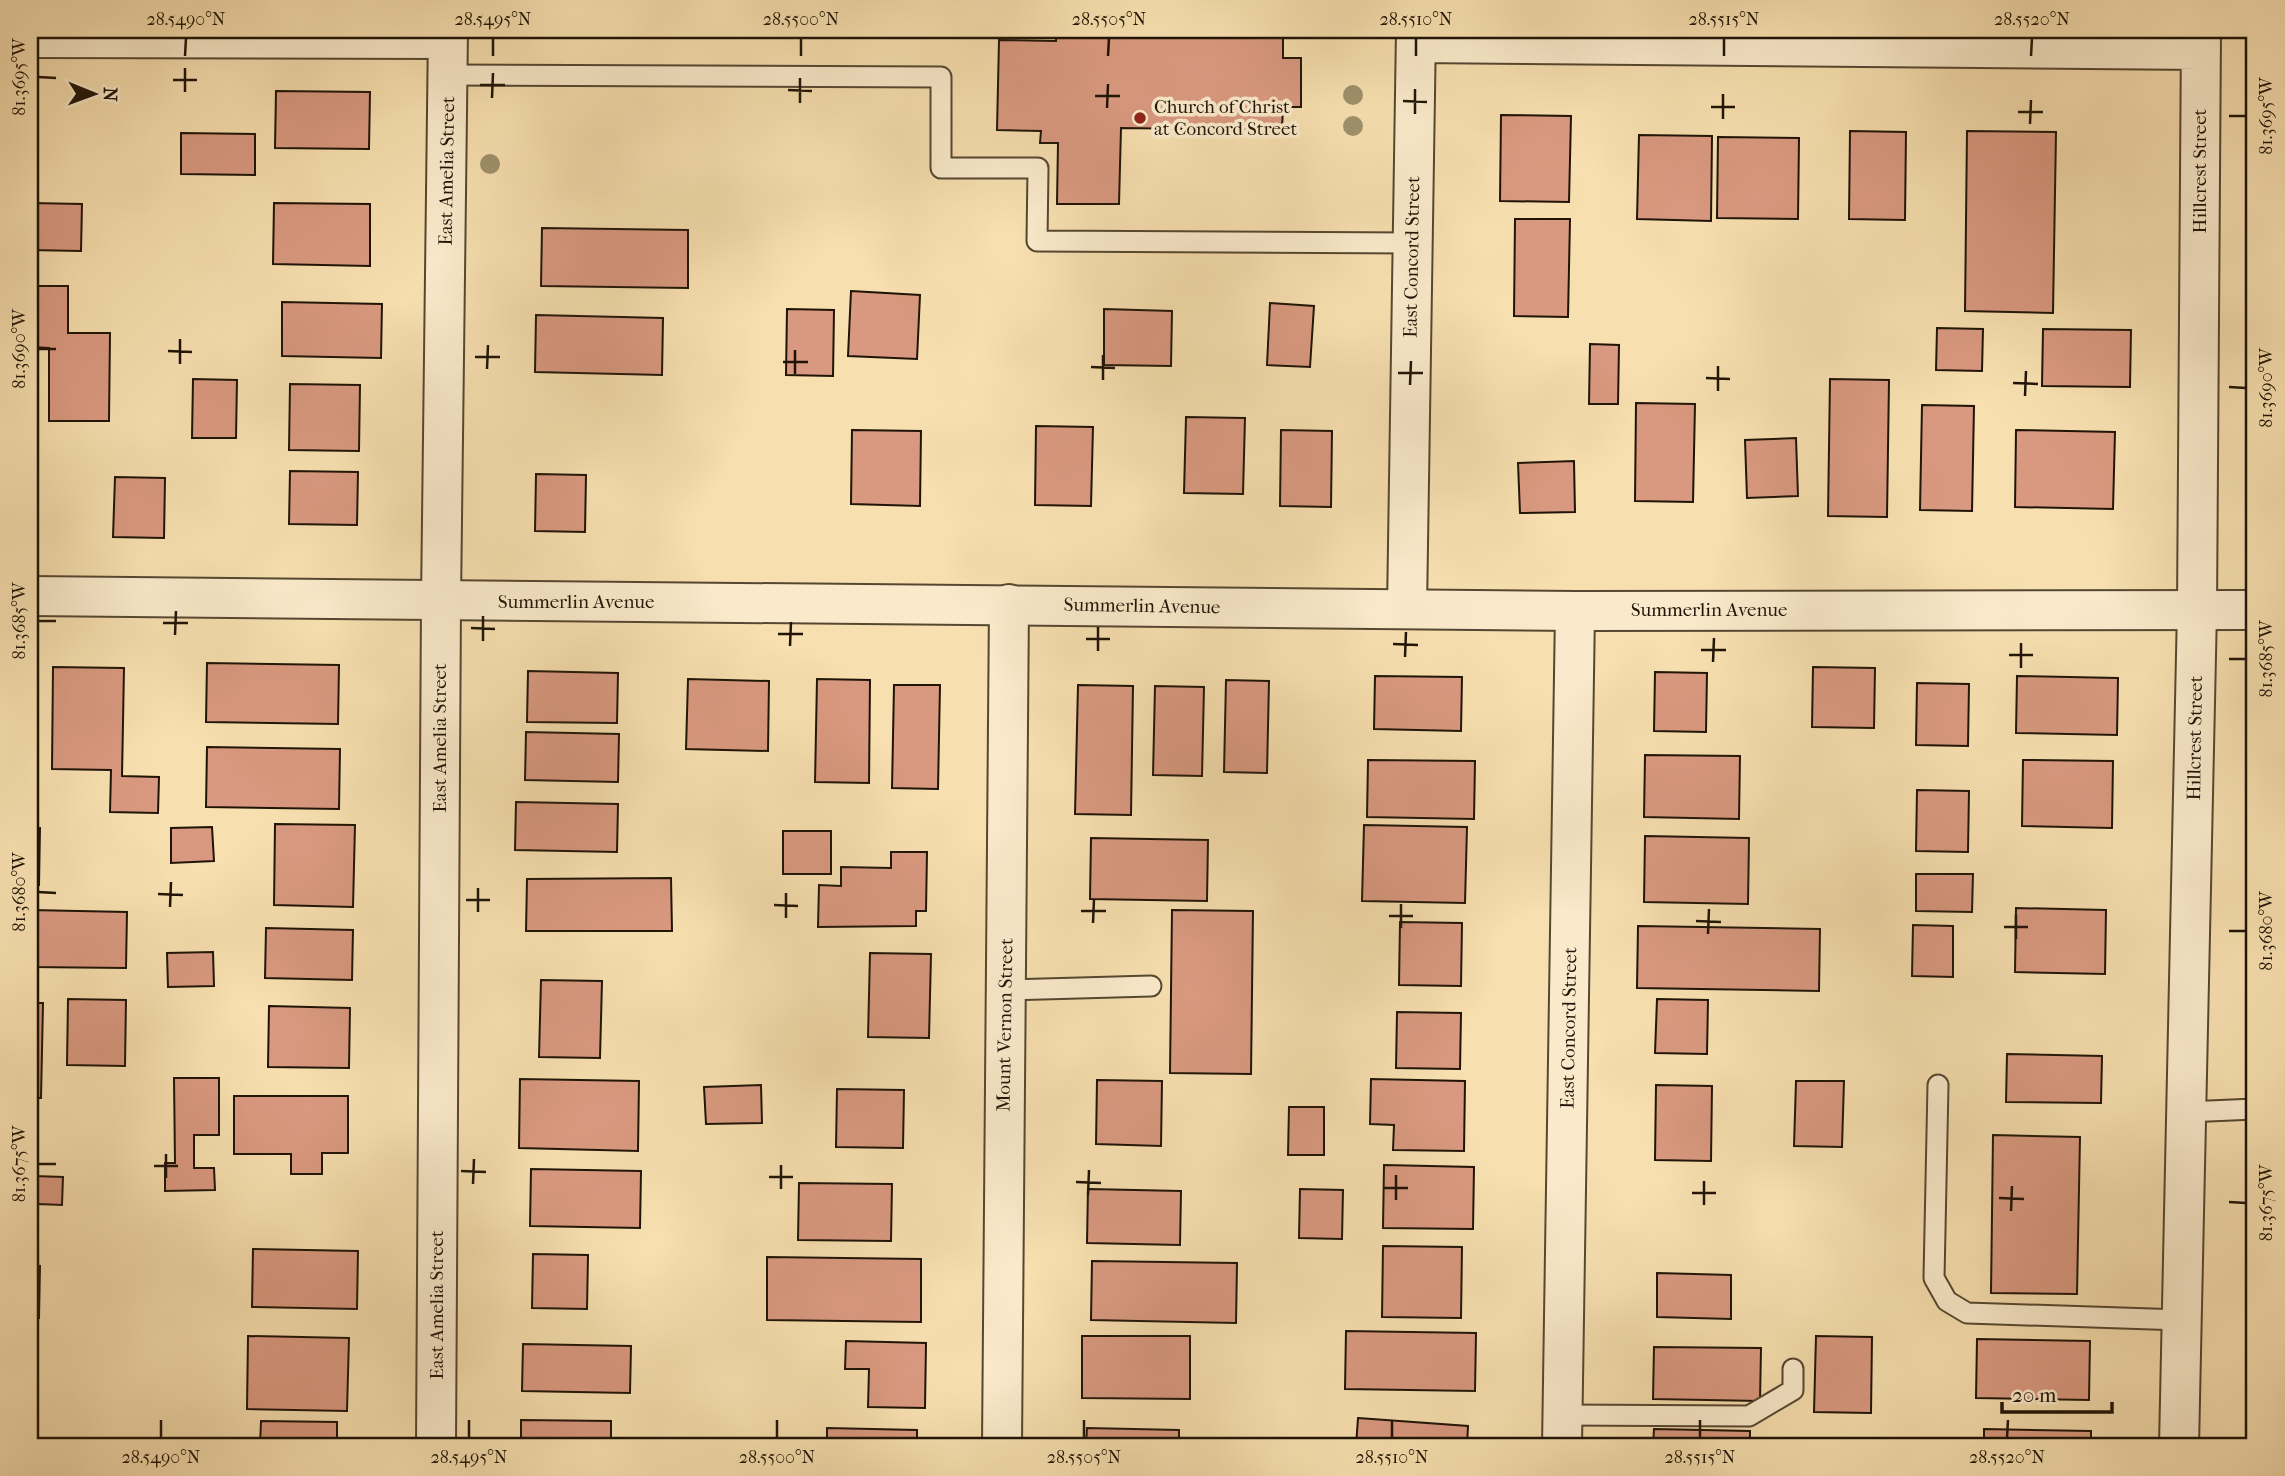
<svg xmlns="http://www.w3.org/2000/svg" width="2285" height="1476" font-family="'IM FELL French Canon',serif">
	<rect width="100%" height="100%" fill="#f7dfaf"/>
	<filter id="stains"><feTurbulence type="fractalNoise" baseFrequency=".00286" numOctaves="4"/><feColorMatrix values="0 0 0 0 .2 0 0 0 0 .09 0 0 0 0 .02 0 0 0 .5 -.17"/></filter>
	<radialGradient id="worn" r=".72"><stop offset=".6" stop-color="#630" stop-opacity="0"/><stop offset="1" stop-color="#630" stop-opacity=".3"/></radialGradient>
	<path fill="#d99980" stroke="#1f1407" stroke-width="2" d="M618,30H863V35Z
		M1056,30H1121V36L1283,38V58H1301V107H1283L1282,130L1121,128L1119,204H1057L1058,143H1040L1041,131L997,130L999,40L1056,41Z
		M276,91L370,92L369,149L275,148Z
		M1501,115L1571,116L1569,202L1500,201Z
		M1850,131L1906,132L1905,220L1849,219Z
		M1967,131L2056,132L2053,313L1965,311Z
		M181,133L255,134V175L181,174Z
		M1639,135L1712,136L1711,221L1637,219Z
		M1718,137L1799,138L1798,219L1717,218Z
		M30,203L82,204L81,251L30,250Z
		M274,203L370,204V266L273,264Z
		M1515,219H1570L1568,317L1514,316Z
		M542,228L688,230V288L541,286Z
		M30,286H68V333H110L109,421H49V348L30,347Z
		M851,291L920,295L917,359L848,356Z
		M282,302L382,304L381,358L282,356Z
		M1270,303L1314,306L1310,367L1267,365Z
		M787,309L834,310L833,376L786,375Z
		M1104,309L1172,311L1171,366L1104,365Z
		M536,315L663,318L662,375L535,372Z
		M1937,328L1983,329L1982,371L1936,370Z
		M2043,329L2131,330L2130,387L2042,386Z
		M1590,344L1619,345L1618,404H1589Z
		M193,379L237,380L236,438H192Z
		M1830,379L1889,380L1887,517L1828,516Z
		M290,384L360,385L359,451L289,450Z
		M1636,403L1695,404L1693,502L1635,501Z
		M1922,405L1974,406L1972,511L1920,510Z
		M1186,417L1245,418L1243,494L1184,493Z
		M1036,426L1093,427L1091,506L1035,505Z
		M852,430L921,431L920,506L851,504Z
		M1281,430L1332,431L1331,507L1280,506Z
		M2016,430L2115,432L2113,509L2015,507Z
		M1796,438L1798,496L1747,498L1745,440Z
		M1574,461L1575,512L1520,513L1518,463Z
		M290,471L358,472L357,525L289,524Z
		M536,474L586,475L585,532L535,531Z
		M115,477L165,478L164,538L113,537Z
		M207,663L339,665L338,724L206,722Z
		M53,667L124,668L122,776L159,777L158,813L110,812L111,770L52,769Z
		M1813,667L1875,668L1874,728L1812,727Z
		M528,671L618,673L617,723L527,722Z
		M1655,672L1707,673L1706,732L1654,731Z
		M30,674H38L37,759H30Z
		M1375,676L1462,677L1461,731L1374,729Z
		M2017,676L2118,678L2117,735L2016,733Z
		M688,679L769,681L768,751L686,749Z
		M817,679L870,680L869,783L815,782Z
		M1226,680L1269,681L1267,773L1224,772Z
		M1917,683L1969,684L1968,746L1916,745Z
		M894,685H940L938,789L892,788Z
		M1078,685L1133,686L1131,815L1075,814Z
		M1155,686L1204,687L1202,776L1153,775Z
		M526,732L619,734L618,782L525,780Z
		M207,747L340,749L339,809L206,807Z
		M1645,755L1740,756L1739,819L1644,817Z
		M1368,760L1475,761L1474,819L1367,817Z
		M2023,760L2113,761L2112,828L2022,826Z
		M1917,790L1969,791L1968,852L1916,851Z
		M516,802L618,804L617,852L515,850Z
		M275,824L355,825L353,907L274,905Z
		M1364,825L1467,827L1465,903L1362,901Z
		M212,827L214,861L171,863V828Z
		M30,828H40L39,885H30Z
		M783,831H831V874H783Z
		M1645,836L1749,838L1748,904L1644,902Z
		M1091,838L1208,840L1207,901L1090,899Z
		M891,852H927L926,911H916V926L818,927L819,885L841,886V867L891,868Z
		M1916,874H1973L1972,912L1916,911Z
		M671,878L672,931H526L527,879Z
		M2016,908L2106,910L2105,974L2015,972Z
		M30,910L127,912L126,968L30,967Z
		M1172,910L1253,911L1251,1074L1170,1073Z
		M1400,922L1462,923L1461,986L1399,985Z
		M1913,925L1953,926V977L1912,976Z
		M1638,926L1820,929L1819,991L1637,988Z
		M266,928L353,930L352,980L265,978Z
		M213,952L214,986L168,987L167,953Z
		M870,953L931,954L929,1038L868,1037Z
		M541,980L602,981L600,1058L539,1057Z
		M68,999L126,1000L125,1066L67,1065Z
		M1657,999L1708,1000L1707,1054L1655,1053Z
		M30,1003H43L41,1098H30Z
		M269,1006L350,1008L349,1068L268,1067Z
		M1397,1012L1461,1013L1460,1069L1396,1068Z
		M2007,1054L2102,1056L2101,1103L2006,1102Z
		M174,1078H219V1135H194V1168H214L215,1190L165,1191V1163H175Z
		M520,1079L639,1081L638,1151L519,1148Z
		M1371,1079L1465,1081L1464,1151L1393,1150L1394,1125L1370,1124Z
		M1097,1080L1162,1081L1161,1146L1096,1144Z
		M1796,1081H1844L1842,1147L1794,1146Z
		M761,1085L762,1123L706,1124L704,1087Z
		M1656,1085L1712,1086L1711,1161L1655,1160Z
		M837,1089L904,1090L903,1148L836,1147Z
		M234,1096H348V1153H322V1174H291V1154H234Z
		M1289,1107H1324V1155H1288Z
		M1993,1135L2080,1137L2077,1294L1991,1293Z
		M30,1152H34V1176L63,1177L62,1205L38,1204L37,1236H30Z
		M1384,1165L1474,1167L1473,1229L1383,1228Z
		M531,1169L641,1171L640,1228L530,1226Z
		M799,1183L892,1184L891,1241L798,1240Z
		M1088,1189L1181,1191L1180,1245L1087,1243Z
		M1300,1189L1343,1190L1342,1239L1299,1238Z
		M1383,1246L1462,1247L1461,1318L1382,1317Z
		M253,1249L358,1251L357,1309L252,1307Z
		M533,1254L588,1255L587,1309L532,1308Z
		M767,1257L921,1259V1322L767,1320Z
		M1092,1261L1237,1263L1236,1323L1091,1320Z
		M30,1265L40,1266L39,1318H30Z
		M1657,1273L1731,1275V1319L1657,1317Z
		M1346,1331L1476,1333L1475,1391L1345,1389Z
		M248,1336L349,1338L347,1411L247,1409Z
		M1082,1336H1190V1399L1082,1398Z
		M1816,1336L1872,1337L1871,1413L1814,1412Z
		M1977,1339L2090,1341L2089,1400L1976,1398Z
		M846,1341L926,1343L925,1408L868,1407L869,1369H845Z
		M523,1344L631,1346L630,1393L522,1391Z
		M1654,1347L1761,1348L1760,1401L1653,1399Z
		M30,1363H37V1417H30Z
		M1358,1418L1468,1426L1467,1446H1356Z
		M521,1420L611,1421V1446H521Z
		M261,1421L337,1422V1446H260Z
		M827,1428L917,1430V1446H827Z
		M1087,1428L1179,1430V1446H1086Z
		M1654,1429L1750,1431V1446H1653Z
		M1984,1429L2091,1431V1446H1984Z
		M30,1439H47V1446H30Z"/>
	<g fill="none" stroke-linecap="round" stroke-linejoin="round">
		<g stroke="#554731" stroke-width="23">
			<path id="service" d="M448,75L941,77V168H1038L1037,241L1413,243
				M1006,990L1151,986
				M1938,1085L1934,1278L1947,1301L1967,1313L2182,1320
				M2186,1112L2255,1109
				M1563,1415L1749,1416L1793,1390V1369"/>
		</g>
		<g stroke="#554731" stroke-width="42">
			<path id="minor" d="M30,38L448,39
				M1416,43L2201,50
				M1407,609L1416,30
				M436,1446L441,601L448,30
				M1002,1446L1009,604
				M1562,1446L1575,611
				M2179,1446L2197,609L2201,30"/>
		</g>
		<g stroke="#554731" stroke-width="42">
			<path id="tertiary" d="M30,596L1575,611L2255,610"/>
		</g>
		<use href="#service" stroke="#faeacb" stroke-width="19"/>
		<use href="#minor" stroke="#faeacb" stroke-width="38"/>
		<use href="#tertiary" stroke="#faeacb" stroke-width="38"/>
	</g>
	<g fill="#9e916c">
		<circle cx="1353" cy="95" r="10"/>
		<circle cx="1353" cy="126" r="10"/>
		<circle cx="490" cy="164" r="10"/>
	</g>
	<path fill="none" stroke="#1f1407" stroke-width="2.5" d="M185,56L186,38M493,56V38M801,56V38M1108,56L1109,38M1416,56V38M1724,56V38M2031,56L2032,38M38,77L56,78M173,80H197M480,85H505M788,90L812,91M185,92V68M1095,96H1120M492,98L493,73M1403,101L1427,102M800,103V78M1711,107H1735M1107,108L1108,84M2018,112H2043M1415,114V89M2229,116H2246M1723,119V94M2030,124L2031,100M38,349H56M168,351L192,352M475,357H500M783,362H808M180,364V339M1091,367L1115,368M487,369L488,345M1398,373H1423M795,374V350M1706,378L1730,379M1103,380V355M2013,383L2038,384M1410,385L1411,361M2229,387L2246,388M1718,391V366M2025,396L2026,371M38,621H56M163,623H188M471,628L495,629M778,634H803M175,635L176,611M1086,639H1110M483,641V616M1393,644L1418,645M790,646L791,622M1701,650H1726M1098,651V627M2009,655H2033M1405,657L1406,632M2229,659H2246M1713,662L1714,638M2021,668V643M38,892L56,893M158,894L183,895M466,900H490M774,905L798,906M170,907L171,882M1081,911H1106M478,912V888M1389,916H1413M786,918V893M1696,921L1721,922M1093,923L1094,899M2004,927H2028M1401,928V904M2229,931H2246M1708,934L1709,909M2016,939V915M38,1164H56M154,1166H178M461,1171L486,1172M769,1177H793M166,1178V1154M1076,1182L1101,1183M473,1184L474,1159M1384,1188H1408M781,1189V1165M1692,1193H1716M1088,1195L1089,1170M1999,1198L2024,1199M1396,1200V1175M2229,1202L2246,1203M1704,1205V1181M2011,1211L2012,1186M161,1438V1420M469,1438V1420M777,1438V1420M1084,1438V1420M1392,1438V1420M1700,1438V1420M2007,1438L2008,1420"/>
	<circle fill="#8f2418" stroke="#faeacb" stroke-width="2.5" cx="1140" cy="118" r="7"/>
	<g text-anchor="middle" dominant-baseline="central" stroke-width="7" stroke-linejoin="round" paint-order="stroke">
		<g font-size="19" fill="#1f1407" stroke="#faeacb" text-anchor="start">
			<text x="1154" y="107">Church of Christ<tspan x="1154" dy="22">at Concord Street</tspan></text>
		</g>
		<g font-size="19" fill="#1f1407" stroke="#faeacb">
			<text transform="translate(447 171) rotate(-89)">East Amelia Street</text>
			<text transform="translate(2200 171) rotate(-90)">Hillcrest Street</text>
			<text transform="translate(1412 257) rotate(-89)">East Concord Street</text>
			<text x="576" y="602">Summerlin Avenue</text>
			<text transform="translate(1142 606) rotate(1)">Summerlin Avenue</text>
			<text x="1709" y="610">Summerlin Avenue</text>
			<text transform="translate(440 738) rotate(-90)">East Amelia Street</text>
			<text transform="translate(2195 738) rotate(-89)">Hillcrest Street</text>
			<text transform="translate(1005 1025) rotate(-89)">Mount Vernon Street</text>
			<text transform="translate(1569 1028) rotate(-89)">East Concord Street</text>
			<text transform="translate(437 1305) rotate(-90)">East Amelia Street</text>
		</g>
	</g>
	<rect width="2285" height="1476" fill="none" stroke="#f7dfaf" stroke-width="77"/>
	<g transform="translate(94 94) rotate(91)" stroke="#faeacb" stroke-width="5" paint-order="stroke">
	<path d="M0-5L12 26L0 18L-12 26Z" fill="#1f1407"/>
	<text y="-10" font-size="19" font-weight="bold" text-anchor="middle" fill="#1f1407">N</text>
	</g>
	<path d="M2002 1402v10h110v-10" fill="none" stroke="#1f1407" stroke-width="3.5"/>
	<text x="2012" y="1402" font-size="21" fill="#1f1407" stroke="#faeacb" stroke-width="5" paint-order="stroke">20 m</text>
	<rect x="38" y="38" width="2208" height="1400" fill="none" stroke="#1f1407" stroke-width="2.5"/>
	<g font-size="18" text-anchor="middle" fill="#1f1407">
		<text x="186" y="25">28.5490°N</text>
		<text x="493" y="25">28.5495°N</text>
		<text x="801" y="25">28.5500°N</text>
		<text x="1109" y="25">28.5505°N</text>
		<text x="1416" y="25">28.5510°N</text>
		<text x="1724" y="25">28.5515°N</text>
		<text x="2032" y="25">28.5520°N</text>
		<text transform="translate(19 77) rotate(-90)" y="6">81.3695°W</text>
		<text transform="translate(2266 116) rotate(-90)" y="6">81.3695°W</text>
		<text transform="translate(19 349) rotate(-90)" y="6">81.3690°W</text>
		<text transform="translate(2266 388) rotate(-90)" y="6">81.3690°W</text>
		<text transform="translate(19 621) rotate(-90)" y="6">81.3685°W</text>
		<text transform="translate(2266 659) rotate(-90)" y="6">81.3685°W</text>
		<text transform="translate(19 892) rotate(-90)" y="6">81.3680°W</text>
		<text transform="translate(2266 931) rotate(-90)" y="6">81.3680°W</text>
		<text transform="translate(19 1164) rotate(-90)" y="6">81.3675°W</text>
		<text transform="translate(2266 1203) rotate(-90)" y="6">81.3675°W</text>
		<text x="161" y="1463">28.5490°N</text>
		<text x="469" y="1463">28.5495°N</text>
		<text x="777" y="1463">28.5500°N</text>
		<text x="1084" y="1463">28.5505°N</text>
		<text x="1392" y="1463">28.5510°N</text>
		<text x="1700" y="1463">28.5515°N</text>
		<text x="2007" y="1463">28.5520°N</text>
	</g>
	<rect width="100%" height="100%" filter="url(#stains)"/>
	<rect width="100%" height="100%" fill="url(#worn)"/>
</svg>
